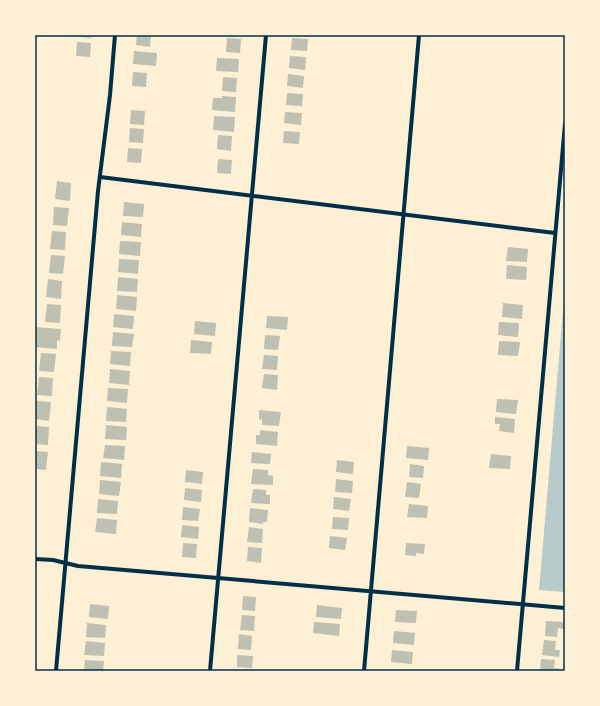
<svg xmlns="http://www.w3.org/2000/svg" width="600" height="706" font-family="'Open Sans',sans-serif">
	<rect width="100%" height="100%" fill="#fdf0d5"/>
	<path fill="#b9caca" d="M563,311H565V592L539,590Z"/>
	<path fill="#bec0b2" d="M69,35H91V38L69,36Z
		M137,35H151L150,47L136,45Z
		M227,38L241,39L240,53L226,52Z
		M292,38L308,39L307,51L291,50Z
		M77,42L91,43L90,57L76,56Z
		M134,51L157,53L156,66L133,64Z
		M290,56L306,57L305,70L289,68Z
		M217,58L239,59L238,72L216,71Z
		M133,72L147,73L146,87L132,86Z
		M288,74L304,76L303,88L287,86Z
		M223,77L237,78L236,92L222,91Z
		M287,93L303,94L302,106L286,105Z
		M222,96L236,97L235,112L212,110L213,98H222Z
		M131,110L145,111L144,125L130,124Z
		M285,112L302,113L301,125L284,123Z
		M214,116L235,117L234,132L213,130Z
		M130,128L144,129L143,143L129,142Z
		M284,131L300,132L299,144L283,143Z
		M218,135L232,136L231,151L217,149Z
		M128,148L142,149L141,163L127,162Z
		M218,159L232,160L231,174L217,173Z
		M57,181L71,183L70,201L55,199Z
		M124,202L144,204L143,217L123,216Z
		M54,207L69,208L67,226L53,225Z
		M122,222L142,224L141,237L121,235Z
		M52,231L66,232L65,250L50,249Z
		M120,241L141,242L140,256L119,254Z
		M508,247L528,249L527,262L506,261Z
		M51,255L65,256L63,274L49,273Z
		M119,259L139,260L138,274L118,272Z
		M507,265L527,267L526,280L506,279Z
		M118,277L138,279L137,292L117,291Z
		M48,279L62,281L61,299L46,297Z
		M117,295L137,297L136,311L116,309Z
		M503,303L523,305L522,319L502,317Z
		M47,304L61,305L60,323L45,322Z
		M114,314L134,316L133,329L113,327Z
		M267,316L288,317L287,330L266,328Z
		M195,321L216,323L215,336L194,334Z
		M499,322L519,323L518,337L498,335Z
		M35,327L61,329L60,341L57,340V349L35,347Z
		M113,332L134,334L132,347L112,346Z
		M265,335L280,336L278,350L264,349Z
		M191,340L212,342L211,354L190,353Z
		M499,341L520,342L518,356L498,355Z
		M111,351L131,352L130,366L110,364Z
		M41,353L56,354L54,372L39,371Z
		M264,355L278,356L277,370L262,369Z
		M110,369L130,371L129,385L109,383Z
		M264,374L278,375L277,390L262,388Z
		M39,377L53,378L52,396L37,395Z
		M108,388L128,389L127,403L107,401Z
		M497,399L518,400L516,414L496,412Z
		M36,401L51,402L49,421L35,419Z
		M107,407L127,409L126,422L106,421Z
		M259,410L281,412L279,426L262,425V420L259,419Z
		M495,417L515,419L514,433L499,431L500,424H495Z
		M106,425L127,427L126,440L105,439Z
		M35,426L49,427L48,445L35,444Z
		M260,430L278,432L277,446L256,444V435H260Z
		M105,445L125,446L124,460L103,458Z
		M407,446L429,448L428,460L406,458Z
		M35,451L48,452L46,470L35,469Z
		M252,452L271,454L270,464L251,463Z
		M491,454L511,456L510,469L489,468Z
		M337,460L354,462L353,474L336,472Z
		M101,462L122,464L121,478L100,476Z
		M410,464L424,466L423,478L409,477Z
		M253,469L268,470V475L273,476V485L251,484Z
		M186,470L203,472L202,484L185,482Z
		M336,479L353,481L352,493L335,492Z
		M100,480L121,482L119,496L99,494Z
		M407,482L421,484L419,498L405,497Z
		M185,488L202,490L201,502L184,500Z
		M253,489L266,490V495H270V504L251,503Z
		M334,497L351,499L349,511L333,509Z
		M98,499L118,501L117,514L97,513Z
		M409,504L428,506L427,518L407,517Z
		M183,507L200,509L198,521L182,520Z
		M250,508L268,510L267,522H263V524L249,522Z
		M333,517L349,518L348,530L332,529Z
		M97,518L117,520L116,534L95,532Z
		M182,525L199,527L198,539L181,537Z
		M249,527L263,529L262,543L247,542Z
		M330,536L347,538L345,550L329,548Z
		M183,543L197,544L196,558L182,557Z
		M406,543L425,544L424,554L416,553V556L405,555Z
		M248,547L262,548L261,563L247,561Z
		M243,596L256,597L255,611L242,610Z
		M90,604L109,606L108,619L89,617Z
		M317,605L342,608L341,619L316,617Z
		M396,610L417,611L416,623L395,622Z
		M242,615L255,616L254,631L240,630Z
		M546,621L564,622V629L558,628L557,637L545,636Z
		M314,622L340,624L339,636L313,633Z
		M87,623L106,625L105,638L86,637Z
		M394,631L415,633L414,645L393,643Z
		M239,634L252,636L251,650L238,649Z
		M544,640L556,641L555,650H560L559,657L542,655Z
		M86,641L105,643L104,656L84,655Z
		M392,650L413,652L412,664L391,662Z
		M237,655L253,656L252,668L237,667Z
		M541,659L555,660L554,668L562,669V671H540Z
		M85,660L104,661L103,671H84Z"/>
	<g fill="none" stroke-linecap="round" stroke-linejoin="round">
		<path stroke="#003049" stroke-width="4" d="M100,177L555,233
			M35,559L53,560L78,566L565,608
			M56,671L98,191L110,95L115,35
			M210,671L266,35
			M364,671L419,35
			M517,671L565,124"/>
	</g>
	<rect width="600" height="706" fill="none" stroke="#fdf0d5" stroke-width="72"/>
	<rect x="36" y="36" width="528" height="634" fill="none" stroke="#003049" stroke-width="1.5"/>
</svg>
